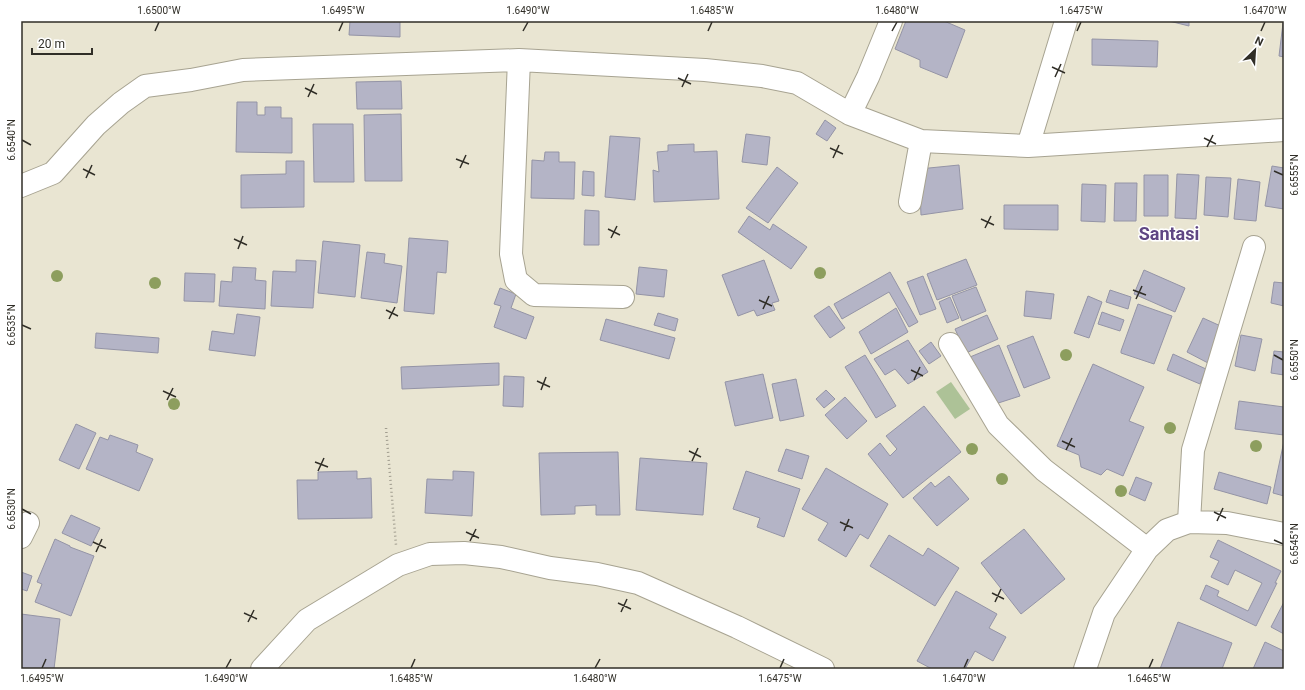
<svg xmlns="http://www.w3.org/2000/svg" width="1305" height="690" font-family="Roboto,sans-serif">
	<rect width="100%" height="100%" fill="#e9e5d2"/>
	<path fill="#adc297" d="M951,382L970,409L955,419L936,392Z"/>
	<path fill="#b4b4c6" stroke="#9494a6" d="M350,21H400V37L349,35Z
		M906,21H944L965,30L947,78L920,67V60L895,49Z
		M1169,21H1189V26Z
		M1283,23H1284V57L1279,56Z
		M1092,39L1158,41L1157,67L1092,65Z
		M401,81L402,109H357L356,82Z
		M237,102H257V115H265V107H281V118H292V153L236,152Z
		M401,114L402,181H365L364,115Z
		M825,120L836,128L827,141L816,134Z
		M313,124H353L354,182H314Z
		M746,134L770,137L767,165L742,162Z
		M610,136L640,138L635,200L605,197Z
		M694,144V152L717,151L719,199L654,202L653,170L659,172L657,152L668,151V145Z
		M545,152H559V162H575L574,199L531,198L532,160L544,161Z
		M286,161H304V207L241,208V175L286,174Z
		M959,165L963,209L921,215L919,169Z
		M1272,166L1284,168V209L1265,206Z
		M777,167L798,183L768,223L746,208Z
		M583,171L594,172V196L582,195Z
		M1177,174L1199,175L1196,219L1175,218Z
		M1144,175H1168V216H1144Z
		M1206,177L1231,178L1228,217L1204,215Z
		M1238,179L1260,182L1256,221L1234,219Z
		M1115,183H1137L1136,221H1114Z
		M1082,184L1106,185L1105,222L1081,221Z
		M1004,205H1058V230L1004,229Z
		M585,210L599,211V245H584Z
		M749,216L770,230L773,224L807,247L791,269L738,232Z
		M409,238L448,241L446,273L437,272L434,314L404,311Z
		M323,241L360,245L355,297L318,293Z
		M367,252L385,254L384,263L402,266L397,303L361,298Z
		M966,259L977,285L937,300L927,274Z
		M296,260L316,261L313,308L271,306L273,271L296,272Z
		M764,260L779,301L772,303L775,310L757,316L754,310L738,316L722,275Z
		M233,267L256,268L255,280L266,281L265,309L219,306L221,281L232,282Z
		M639,267L667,270L664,297L636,294Z
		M1144,270L1185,288L1175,312L1134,294Z
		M890,272L918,322L909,327L889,292L842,319L834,304Z
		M185,273L215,274L214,302L184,301Z
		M923,276L936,309L920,315L907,282Z
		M1274,282L1284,283V306L1271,303Z
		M976,287L986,311L962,321L952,296Z
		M500,288L516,294L511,308L534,317L526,339L494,327L501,306L494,304Z
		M1110,290L1131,297L1128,309L1106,302Z
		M1026,291L1054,294L1051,319L1024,316Z
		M1088,296L1102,302L1089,338L1074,333Z
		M950,297L959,318L947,323L939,302Z
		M1138,304L1172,316L1154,364L1121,353V351Z
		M829,306L845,328L830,338L814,316Z
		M896,308L908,332L871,354L859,332Z
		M1102,312L1124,320L1120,331L1098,324Z
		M658,313L678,319L675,331L654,325Z
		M237,314L260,317L255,356L209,350L212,331L234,334Z
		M987,315L998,339L966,353L955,329Z
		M1203,318L1225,328L1208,363L1187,352Z
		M606,319L675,338L669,359L600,340Z
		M96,333L159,338L158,353L95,348Z
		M1241,335L1262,339L1255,371L1235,366Z
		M1033,336L1050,378L1024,388L1007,346Z
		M908,340L928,372L908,384L895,369L885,375L874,359Z
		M931,342L941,356L929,364L919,351Z
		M999,345L1020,396L989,406L970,357Z
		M1274,351L1284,352V375L1271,373Z
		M1173,354L1206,369L1200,384L1167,370Z
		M865,355L896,406L876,418L845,367Z
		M499,363V385L402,389L401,367Z
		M1093,364L1144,387L1129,421L1144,427L1123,476L1107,469L1101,475L1081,467L1079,455L1057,446Z
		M763,374L773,418L735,426L725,382Z
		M504,376L524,377L523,407L503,406Z
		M796,379L804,416L780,421L772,384Z
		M826,390L835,399L824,408L816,399Z
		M845,397L867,421L847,439L825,415Z
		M1239,401L1284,407V435L1235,429Z
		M924,406L961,452L903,498L868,454L880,443L890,456L897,449L886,436Z
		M76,424L96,433L79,469L59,460Z
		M110,435L138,445L136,452L153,459L139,491L86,469L100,437L108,440Z
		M1284,441V496L1273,493Z
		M786,449L809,456L802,479L778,471Z
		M618,452L620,515H596V505L575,506V514L541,515L539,453Z
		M640,458L707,463L703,515L636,510Z
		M826,468L888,504L868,539L860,534L846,557L818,540L828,523L802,509Z
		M357,471V479L371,478L372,518L298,519L297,480H318V472Z
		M453,471L474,472L472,516L425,513L427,479L453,480Z
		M746,471L800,489L784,537L757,527L760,518L733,509Z
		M1219,472L1271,487L1267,504L1214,489Z
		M949,476L969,499L937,526L913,498L931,482L935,487Z
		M1136,477L1152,483L1145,501L1129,494Z
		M71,515L100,528L91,546L62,533Z
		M1024,529L1065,579L1021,614L981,563Z
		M889,535L923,556L928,548L959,568L935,606L870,566Z
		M55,539L70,546V547L94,556L71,616L35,602L42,584L37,582Z
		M1218,540L1281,571L1275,583H1277L1256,626L1200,599L1206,585L1219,591L1217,596L1248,611L1262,583L1235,570L1228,585L1211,577L1219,561L1210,557Z
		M21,572L32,576L27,591L21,589Z
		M956,591L997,614L989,628L1006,637L993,661L975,651L965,669H932L917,661Z
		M1284,602V634L1271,627Z
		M21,614L60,619L54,669H21Z
		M1178,622L1232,643L1222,669H1160Z
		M1265,642L1284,651V669H1253Z"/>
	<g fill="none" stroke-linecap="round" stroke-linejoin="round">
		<g stroke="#a7a391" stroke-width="24">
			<path id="minor" d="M519,60L511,254L516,280L534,295L623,297
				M850,114L868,77L891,21
				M1028,146L1066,21
				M21,186L53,173L96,125L121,103L145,86L191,80L243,70L519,60L705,70L762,76L797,83L850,114L921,141L1028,146L1284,130
				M910,202L921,141
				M950,344L998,425L1044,470L1147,549
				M1189,522L1193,450L1254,247
				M21,537L28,523
				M262,669L307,620L398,565L430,554L464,553L501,557L550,568L597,574L638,583L737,627L823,669
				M1085,669L1104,613L1147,549L1167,530L1189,522L1227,523L1284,534"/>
		</g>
		<path stroke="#a19d8f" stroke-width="2.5" stroke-dasharray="1 3" stroke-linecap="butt" d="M386,428L396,545"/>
		<use href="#minor" stroke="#fff" stroke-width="22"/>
	</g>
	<g fill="#8d9e5e">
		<circle cx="820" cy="273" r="6"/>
		<circle cx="57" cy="276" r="6"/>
		<circle cx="155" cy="283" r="6"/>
		<circle cx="1066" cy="355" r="6"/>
		<circle cx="174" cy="404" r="6"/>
		<circle cx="1170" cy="428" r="6"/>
		<circle cx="1256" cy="446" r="6"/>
		<circle cx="972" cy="449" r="6"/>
		<circle cx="1002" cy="479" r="6"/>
		<circle cx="1121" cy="491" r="6"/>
	</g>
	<path fill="none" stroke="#302e27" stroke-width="1.5" d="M155,31L159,22M339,31L343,22M523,31L528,22M708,31L712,22M892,31L897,22M1077,31L1081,22M1261,31L1265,22M1052,67L1065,73M1055,77L1061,64M678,78L691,84M682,87L688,74M305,88L317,94M308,97L314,84M1204,138L1216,144M22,140L31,145M1207,147L1213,135M830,148L843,154M833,158L839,145M456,159L469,164M460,168L466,155M83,169L95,175M1274,171L1283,175M86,178L92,165M981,219L994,225M985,228L991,216M608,229L620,235M611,238L617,226M234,239L247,245M238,249L243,236M1133,290L1146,295M1136,299L1142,286M759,300L772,306M763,309L769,296M386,310L398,316M389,319L395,307M22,325L31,329M1274,355L1283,360M911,370L923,376M914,380L920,367M537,381L550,387M541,390L546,377M163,391L176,397M167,400L173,388M1062,441L1075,447M1066,450L1072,438M689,451L701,457M692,461L698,448M315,462L328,467M318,471L324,458M22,509L31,514M1214,512L1226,518M1217,521L1223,508M840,522L853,528M844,531L849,519M466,532L479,538M1274,540L1283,544M470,541L476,529M93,542L106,548M96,552L102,539M992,593L1004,599M995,602L1001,589M618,603L631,609M621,612L627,599M244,613L257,619M248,622L254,610M42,668L46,659M226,668L231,659M411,668L415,659M595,668L600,659M780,668L784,659M964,668L968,659M1149,668L1153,659"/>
	<g text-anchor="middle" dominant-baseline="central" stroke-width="3" stroke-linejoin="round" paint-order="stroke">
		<g font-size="18" font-weight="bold" fill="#5f4683" stroke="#fff">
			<text x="1169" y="233">Santasi</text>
		</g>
	</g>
	<rect width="1305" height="690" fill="none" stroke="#ffffff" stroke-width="44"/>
	<g transform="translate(1255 50) rotate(25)" stroke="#ffffff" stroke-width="3" paint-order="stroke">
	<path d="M0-3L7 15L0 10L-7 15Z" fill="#302e27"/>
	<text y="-6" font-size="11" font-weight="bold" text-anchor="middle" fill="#302e27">N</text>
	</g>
	<path d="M32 48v6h60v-6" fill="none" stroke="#302e27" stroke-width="2"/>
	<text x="38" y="48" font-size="12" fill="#302e27" stroke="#ffffff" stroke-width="3" paint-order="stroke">20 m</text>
	<rect x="22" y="22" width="1261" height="646" fill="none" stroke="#302e27" stroke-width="1.5"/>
	<g font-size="10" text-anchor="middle" fill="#302e27">
		<text x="159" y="14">1.6500°W</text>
		<text x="343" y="14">1.6495°W</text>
		<text x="528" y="14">1.6490°W</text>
		<text x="712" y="14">1.6485°W</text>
		<text x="897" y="14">1.6480°W</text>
		<text x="1081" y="14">1.6475°W</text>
		<text x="1265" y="14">1.6470°W</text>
		<text transform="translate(11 140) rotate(-90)" y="4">6.6540°N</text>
		<text transform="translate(1294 175) rotate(-90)" y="4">6.6555°N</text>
		<text transform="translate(11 325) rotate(-90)" y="4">6.6535°N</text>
		<text transform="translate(1294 360) rotate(-90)" y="4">6.6550°N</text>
		<text transform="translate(11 509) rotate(-90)" y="4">6.6530°N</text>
		<text transform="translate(1294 544) rotate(-90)" y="4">6.6545°N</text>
		<text x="42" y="682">1.6495°W</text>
		<text x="226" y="682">1.6490°W</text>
		<text x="411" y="682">1.6485°W</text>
		<text x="595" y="682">1.6480°W</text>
		<text x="780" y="682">1.6475°W</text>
		<text x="964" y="682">1.6470°W</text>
		<text x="1149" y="682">1.6465°W</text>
	</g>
</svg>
